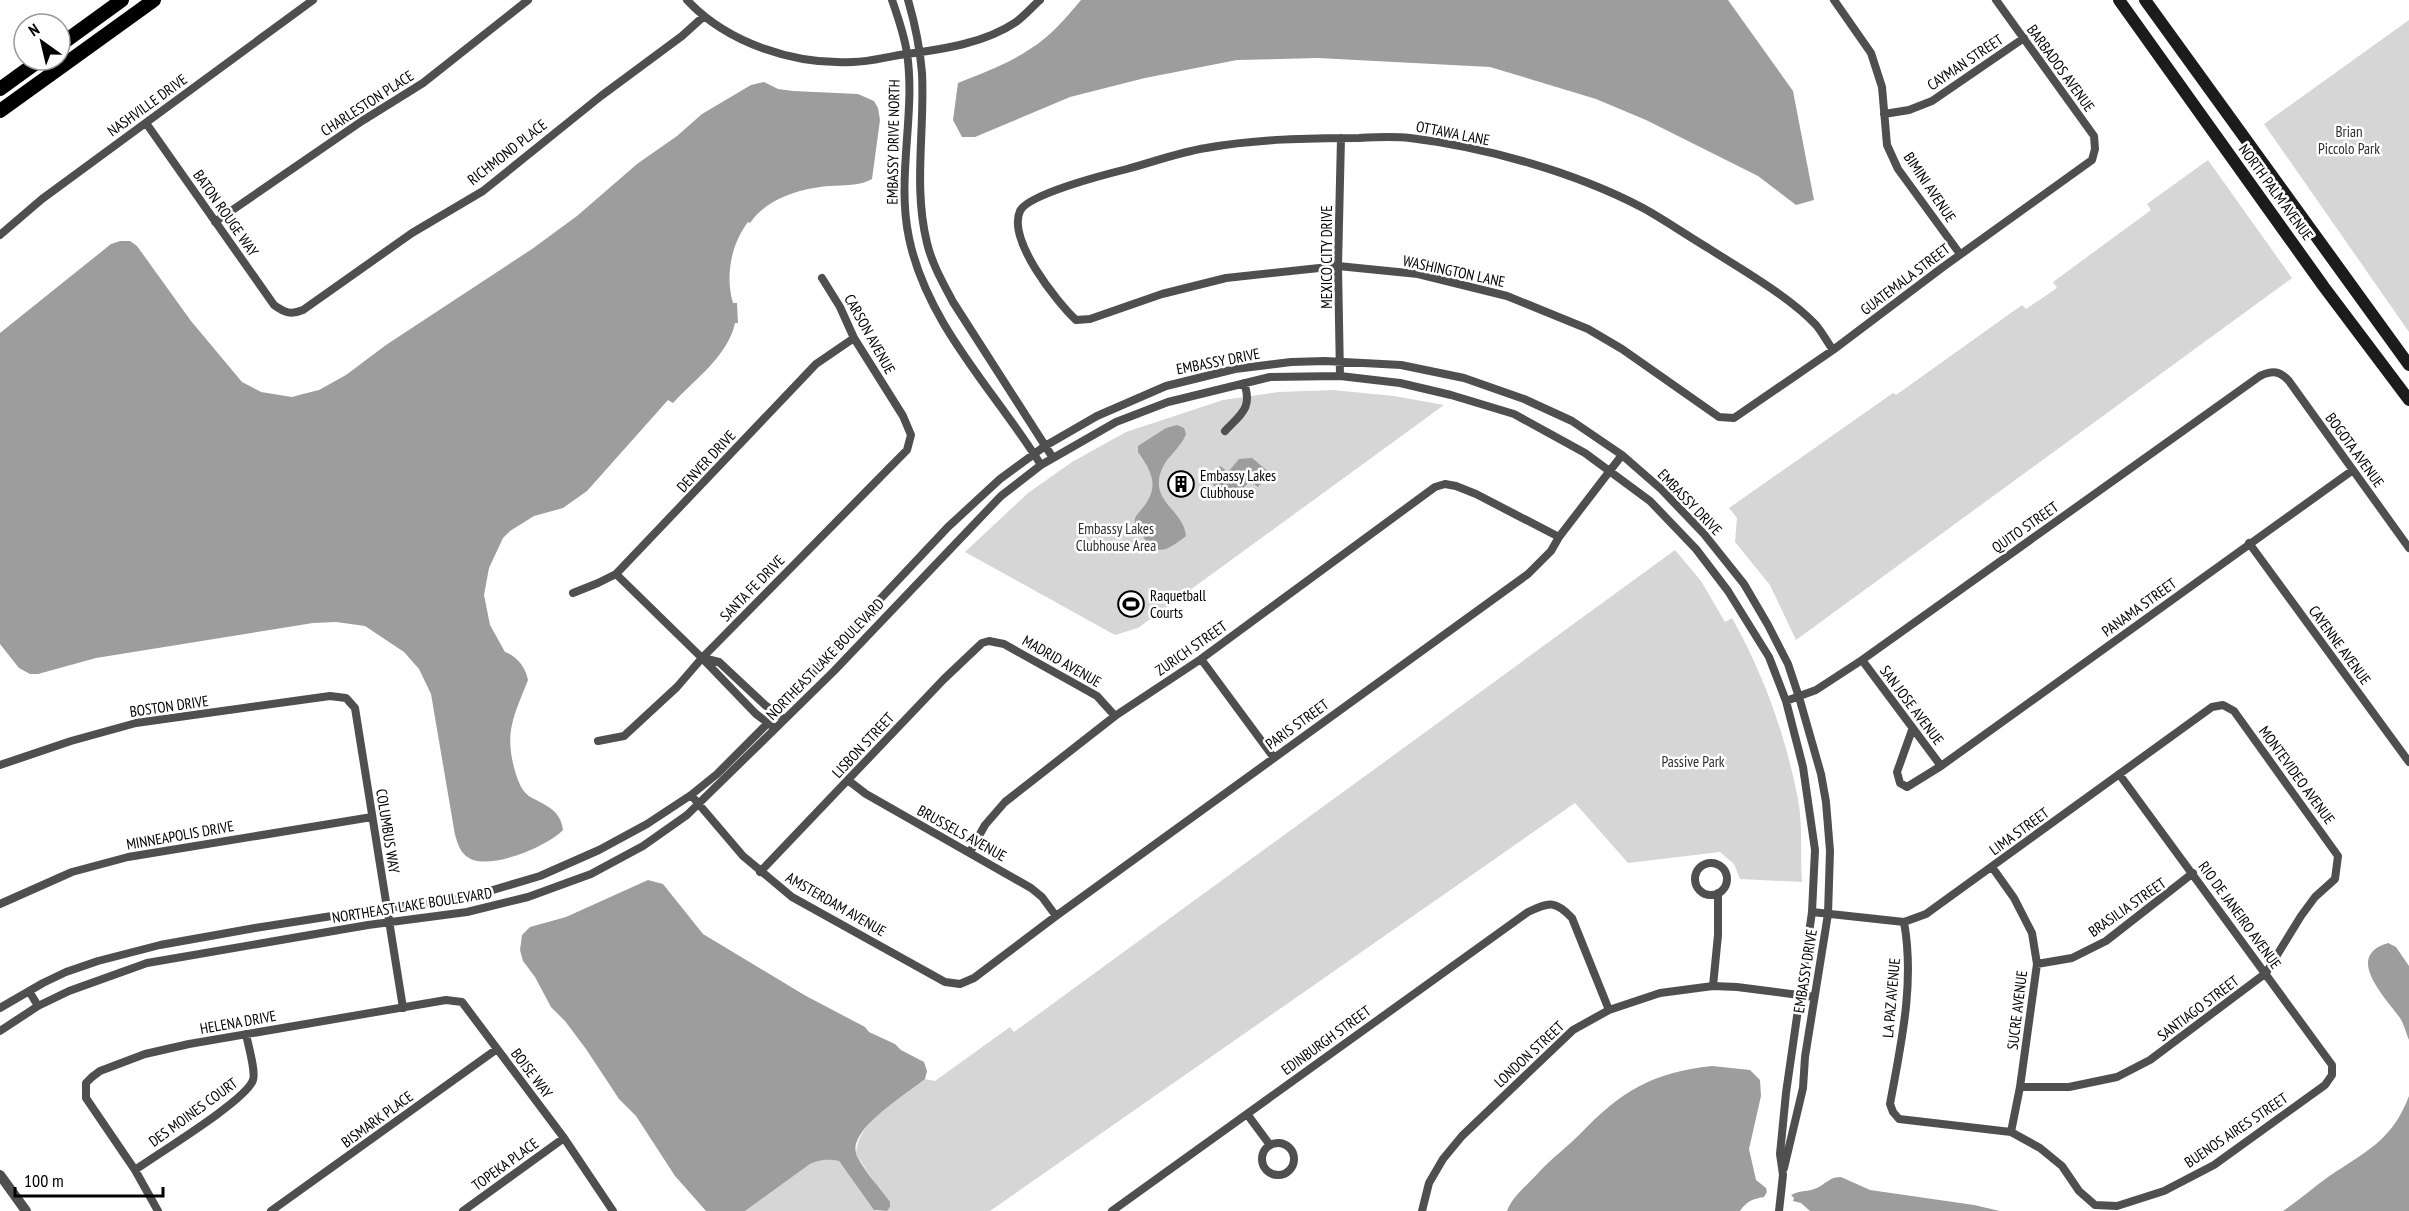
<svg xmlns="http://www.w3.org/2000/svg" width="2409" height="1211" font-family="'PT Sans Narrow',sans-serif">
	<rect width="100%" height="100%" fill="#fff"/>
	<path fill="#d6d6d6" d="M2409,20V332L2264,124Z
		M2208,160L2292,278L1796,640L1770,585L1735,542L1737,518L1729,508L1893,393L1896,395L2022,305L2026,309L2057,288L2053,282L2151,210L2147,204Z
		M1333,390L1394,396L1444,405L1138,628L1115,635L965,552L1028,493L1072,462L1126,432L1223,400L1279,392Z
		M1675,550L1701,581L1725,622L1732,618C1764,675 1785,734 1798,799C1803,825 1800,855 1802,882L1740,879L1734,864L1720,852L1628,863L1575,803L990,1211H887L890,1207L856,1154C858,1118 901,1100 925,1079L935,1081L1010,1027L1014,1032Z
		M828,1159L839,1161L876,1211H745L810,1164L819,1160Z"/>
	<path fill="#9d9d9d" d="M1081,0H1728L1793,91L1814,200L1796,205L1758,176L1646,120L1596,99L1490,67L1318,58L1237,60L1145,78L1070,97L975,137H962L953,120L958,83C982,73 1008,64 1030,49C1050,37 1066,18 1081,0Z
		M764,82L778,89L793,91L858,94L874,101L878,108L880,120L872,179C860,186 844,185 830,186C802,188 767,198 750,223L748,222C731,244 725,277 733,303H737L738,323H735C728,356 695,379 673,403L668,400L587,491L563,508L534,516L510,531L503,538L489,568L484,595L490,625L505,652C517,656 526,668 528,680C514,716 504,732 515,771C518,781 522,793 532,798C546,805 561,811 563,830C548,846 490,871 469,858C460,853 458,844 455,835L431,694L419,669L404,652L365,626L336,622L313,623L96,658L38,674H30L19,668L0,644V333L111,244L120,241H130L137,246L191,321L242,382L261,392L292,397L303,394L319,390L346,375L386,345L532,249L577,216L637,164L677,136L702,114L751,85Z
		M1177,425L1184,428L1186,434C1181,448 1167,456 1162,469C1148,501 1184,510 1186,536C1170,548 1158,559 1144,538C1141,533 1135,528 1135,522C1134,517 1138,514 1141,510C1160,488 1153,473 1138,452V446L1166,428Z
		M1252,458L1270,473L1258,487L1250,481L1238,494L1225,495L1208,480L1220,466L1228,472L1239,459Z
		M648,880L663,884L703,934L806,996L865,1027L869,1032L895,1044L901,1050L924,1062L927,1071L925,1079C909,1093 845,1130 857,1156C865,1172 879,1187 890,1202V1207L887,1211L874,1210L839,1161C828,1159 821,1159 810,1164L745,1211H706L675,1176L636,1116L619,1099L586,1049L565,1021L551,1007L535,977L523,961L520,950L522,935L530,927L566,917Z
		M2388,943L2396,947L2409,966V1040C2406,1033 2404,1024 2400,1018C2386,998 2343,956 2388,943Z
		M1712,1066L1750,1070L1760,1080L1761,1096L1749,1149L1756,1180L1766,1188L1767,1192L1764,1197C1752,1199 1747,1201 1740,1211H1507C1513,1195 1528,1185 1539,1172C1552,1158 1567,1147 1580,1134C1620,1092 1653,1072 1712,1066Z
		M2409,1096V1211H2283C2299,1200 2313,1188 2328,1177C2366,1151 2392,1141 2409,1096Z
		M1841,1177L1870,1190L1974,1205L2000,1211H1810L1801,1203L1793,1201L1794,1198L1791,1195C1800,1190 1810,1192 1819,1187C1827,1182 1831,1177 1841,1177Z"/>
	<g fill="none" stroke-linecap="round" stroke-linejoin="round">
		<path stroke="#4f4f4f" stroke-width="8" d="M687,0C727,43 794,65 853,62C871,62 889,56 907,54C944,49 985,43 1016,22C1024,16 1032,7 1040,0
			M892,0C898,17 904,34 907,53C916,114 896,177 909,238C927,325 996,392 1041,465
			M908,0C915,24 920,48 922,73C925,129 913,187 927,243C932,264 943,283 953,302L1053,458
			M1834,0L1871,53L1882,87L1887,145L1898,169L1960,254
			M1884,114L1909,110L1932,101L2024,38
			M146,123L274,305C285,313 291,315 303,310L412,233L483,191L601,96L682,36L703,17
			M215,222L362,121L423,83L528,0
			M0,235L42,199L313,0
			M1833,350C1827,342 1822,332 1816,325C1790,297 1741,269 1708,248C1686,235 1665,220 1643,208C1575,172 1485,147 1410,138C1393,136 1375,137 1359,138C1309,138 1256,139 1206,148C1180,152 1153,162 1127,169C1107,174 1028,194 1020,211C1007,240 1057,302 1076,320L1090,319L1162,294L1226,278L1338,266L1418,274L1507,296L1588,329L1622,349L1719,417L1734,418L1833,350L1943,267L2092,160L2095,149L2094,136L1996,0
			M1340,376L1338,266L1341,138
			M1225,431C1241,414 1253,408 1244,383
			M2249,543L2409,762
			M616,574L702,658L756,714L772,726
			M573,593L598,583L616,574L816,364L854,338
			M703,658L719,662L765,705L780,716
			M1201,659L1274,758
			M1862,660L1941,766
			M1786,701L1816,690L1862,660L2260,376C2273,370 2280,371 2289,381L2409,548
			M1912,730L1897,772L1900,783L1907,787L1941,766L2353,470
			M598,741L624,736L677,687L702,658L907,450L911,435L903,416L854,338L840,307L822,278
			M0,765L71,741L136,723L330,696L346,698L355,708L403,1008
			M849,781L866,794L1031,888L1042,897L1056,916
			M691,795L743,856L792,897L945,982L960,984L974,978L1056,916L1528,574L1551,551L1559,537L1622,455
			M970,852L985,825L1005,802L1115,716L1201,659L1435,487L1445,484L1456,486L1476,494L1559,537
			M1695 879a16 16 0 1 1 32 0a16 16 0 1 1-32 0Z
			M1992,867L2014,898L2032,933L2037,964L2020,1087L2011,1132
			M760,872L944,679L982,643L989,641L1004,644L1097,696L1115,716
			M0,904L72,872L128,857L372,817
			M1812,912L1904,922L1926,914L2212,707L2223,705L2234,711L2338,856L2335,879L2315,897L2301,916L2266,973L2150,1060L2117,1077L2069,1087H2020
			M1904,922C1915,983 1901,1044 1890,1104L1893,1112L1899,1119L2011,1132L2040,1148L2062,1166L2079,1191L2095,1205L2117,1206L2164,1191L2214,1165L2325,1085L2332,1075V1065L2119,774
			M2037,964L2072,958L2106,941L2193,873
			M1713,986L1718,935V893
			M29,991L38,1006
			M0,1008L43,983L66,972L98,961L160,945L255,928L364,911L466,898L540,876L599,850L647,824L691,795L717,774L768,723L867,613L948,527L1000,479L1045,446L1097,416L1166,386L1235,369L1291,362L1325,361L1401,365L1464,378L1524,399L1572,421L1622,455L1661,489L1704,534L1744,584L1768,625L1788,664L1799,697L1821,774L1826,802L1830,851L1828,914L1805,1057L1803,1088L1784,1168
			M0,1031L38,1006L69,991L147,963L368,925L467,912L528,897L591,874L643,846L687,815L834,671L1001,496L1041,465L1116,422L1168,402L1270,377L1340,376L1400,383L1451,395L1514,414L1585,453L1650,501L1696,549L1728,591L1769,657L1786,701L1803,767L1815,850L1812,912L1786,1093L1780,1154L1783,1175L1779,1211
			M1247,1114L1270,1145
			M1262 1159a16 16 0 1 1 32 0a16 16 0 1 1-32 0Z
			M135,1170C157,1154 247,1100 253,1080C256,1071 248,1045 246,1034
			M158,1211L135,1170L86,1098V1083L92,1077L100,1071L145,1054L189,1044L446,1000L462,1002L564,1138L613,1211
			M271,1211L497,1049
			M463,1211L564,1138
			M1112,1211L1528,912C1549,902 1555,900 1572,918L1609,1010
			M1422,1211L1429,1183L1443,1159L1462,1136L1573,1030L1609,1010L1660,993L1713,986L1737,987L1814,997"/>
		<path stroke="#4f4f4f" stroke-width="10" d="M0,1175L26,1211"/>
		<path stroke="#1c1c1c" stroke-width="12" d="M2119,0L2324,287L2409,400
			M2145,0L2409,365"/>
		<path stroke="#000" stroke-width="14" d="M60,45L122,0
			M0,89L40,60
			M0,111L154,0"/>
	</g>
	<defs>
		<g id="building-ring" transform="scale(1.35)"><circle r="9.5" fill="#fff" stroke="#000" stroke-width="1.5"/><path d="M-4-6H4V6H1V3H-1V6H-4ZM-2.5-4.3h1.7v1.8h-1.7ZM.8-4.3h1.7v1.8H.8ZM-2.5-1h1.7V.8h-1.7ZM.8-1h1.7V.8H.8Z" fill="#000"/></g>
		<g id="stadium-ring" transform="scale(1.35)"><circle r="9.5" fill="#fff" stroke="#000" stroke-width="1.5"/><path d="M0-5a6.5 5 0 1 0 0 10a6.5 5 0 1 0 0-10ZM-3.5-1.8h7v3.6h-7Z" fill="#000"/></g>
	</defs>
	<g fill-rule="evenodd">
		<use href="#building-ring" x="1181" y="484"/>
		<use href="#stadium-ring" x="1131" y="604"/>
	</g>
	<g text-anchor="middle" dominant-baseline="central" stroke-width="5" stroke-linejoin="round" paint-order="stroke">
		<g font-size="15" fill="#000" stroke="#fff">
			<text transform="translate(1965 62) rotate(-34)">CAYMAN STREET</text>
			<text transform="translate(2061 68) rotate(54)">BARBADOS AVENUE</text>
			<text transform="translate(367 103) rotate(-33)">CHARLESTON PLACE</text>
			<text transform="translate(147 105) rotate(-36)">NASHVILLE DRIVE</text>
			<text transform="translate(1453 133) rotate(11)">OTTAWA LANE</text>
			<text transform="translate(893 142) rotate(-89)">EMBASSY DRIVE NORTH</text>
			<text transform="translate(507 152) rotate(-38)">RICHMOND PLACE</text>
			<text transform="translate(1930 187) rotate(56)">BIMINI AVENUE</text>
			<text transform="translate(2276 192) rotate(54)">NORTH PALM AVENUE</text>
			<text transform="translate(226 213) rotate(55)">BATON ROUGE WAY</text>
			<text transform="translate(1326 257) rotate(-90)">MEXICO CITY DRIVE</text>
			<text transform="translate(1454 271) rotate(12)">WASHINGTON LANE</text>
			<text transform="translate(1905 279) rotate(-37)">GUATEMALA STREET</text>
			<text transform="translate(870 334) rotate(61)">CARSON AVENUE</text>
			<text transform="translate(1218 361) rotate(-11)">EMBASSY DRIVE</text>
			<text transform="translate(2355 450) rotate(54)">BOGOTA AVENUE</text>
			<text transform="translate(706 461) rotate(-47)">DENVER DRIVE</text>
			<text transform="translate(1690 502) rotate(46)">EMBASSY DRIVE</text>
			<text transform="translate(2025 527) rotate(-35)">QUITO STREET</text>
			<text transform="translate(752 588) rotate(-46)">SANTA FE DRIVE</text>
			<text transform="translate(2139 607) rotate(-36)">PANAMA STREET</text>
			<text transform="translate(2340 645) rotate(54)">CAYENNE AVENUE</text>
			<text transform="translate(1191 648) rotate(-35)">ZURICH STREET</text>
			<text transform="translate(825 659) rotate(-46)">NORTHEAST LAKE BOULEVARD</text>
			<text transform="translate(1062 661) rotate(30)">MADRID AVENUE</text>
			<text transform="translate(1912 705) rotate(53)">SAN JOSE AVENUE</text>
			<text transform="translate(169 706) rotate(-8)">BOSTON DRIVE</text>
			<text transform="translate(1297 724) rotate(-36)">PARIS STREET</text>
			<text transform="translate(863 745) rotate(-47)">LISBON STREET</text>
			<text transform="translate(2297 775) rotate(54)">MONTEVIDEO AVENUE</text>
			<text transform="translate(388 831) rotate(81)">COLUMBUS WAY</text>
			<text transform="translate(2019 831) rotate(-36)">LIMA STREET</text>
			<text transform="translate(962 833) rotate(29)">BRUSSELS AVENUE</text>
			<text transform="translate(180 835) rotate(-10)">MINNEAPOLIS DRIVE</text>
			<text transform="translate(836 904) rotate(30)">AMSTERDAM AVENUE</text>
			<text transform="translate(412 905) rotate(-9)">NORTHEAST LAKE BOULEVARD</text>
			<text transform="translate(2127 907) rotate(-35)">BRASILIA STREET</text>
			<text transform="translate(2240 915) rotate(54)">RIO DE JANEIRO AVENUE</text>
			<text transform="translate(1805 971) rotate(-81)">EMBASSY DRIVE</text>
			<text transform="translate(1891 998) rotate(-85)">LA PAZ AVENUE</text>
			<text transform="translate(2198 1008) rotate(-37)">SANTIAGO STREET</text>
			<text transform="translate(2017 1010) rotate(-83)">SUCRE AVENUE</text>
			<text transform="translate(238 1022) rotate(-10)">HELENA DRIVE</text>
			<text transform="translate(1326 1040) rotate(-36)">EDINBURGH STREET</text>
			<text transform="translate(1529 1054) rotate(-43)">LONDON STREET</text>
			<text transform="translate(532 1073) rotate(53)">BOISE WAY</text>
			<text transform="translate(193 1112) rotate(-36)">DES MOINES COURT</text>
			<text transform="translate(377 1119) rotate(-36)">BISMARK PLACE</text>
			<text transform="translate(2236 1130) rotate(-34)">BUENOS AIRES STREET</text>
			<text transform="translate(505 1164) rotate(-36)">TOPEKA PLACE</text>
		</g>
		<g font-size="15" fill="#2d2d2d" stroke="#fff">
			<text x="2349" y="131">Brian<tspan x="2349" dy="17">Piccolo Park</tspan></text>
			<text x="1116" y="528">Embassy Lakes<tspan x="1116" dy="17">Clubhouse Area</tspan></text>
			<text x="1693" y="761">Passive Park</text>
		</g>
		<g font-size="15" fill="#000" stroke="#fff" text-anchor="start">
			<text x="1200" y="475">Embassy Lakes<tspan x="1200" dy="17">Clubhouse</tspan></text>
			<text x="1150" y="595">Raquetball<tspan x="1150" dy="17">Courts</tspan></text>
		</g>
	</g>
	<g transform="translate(42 42) rotate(326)"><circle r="28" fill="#ffffff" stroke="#999999" stroke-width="1.5"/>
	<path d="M0-4.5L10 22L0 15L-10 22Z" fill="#000000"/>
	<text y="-9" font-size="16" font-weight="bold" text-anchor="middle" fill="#000000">N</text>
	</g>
	<path d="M15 1187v9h148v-9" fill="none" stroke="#000000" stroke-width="3"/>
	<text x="24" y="1187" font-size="18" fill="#000000" stroke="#ffffff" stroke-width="4.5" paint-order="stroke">100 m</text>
</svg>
